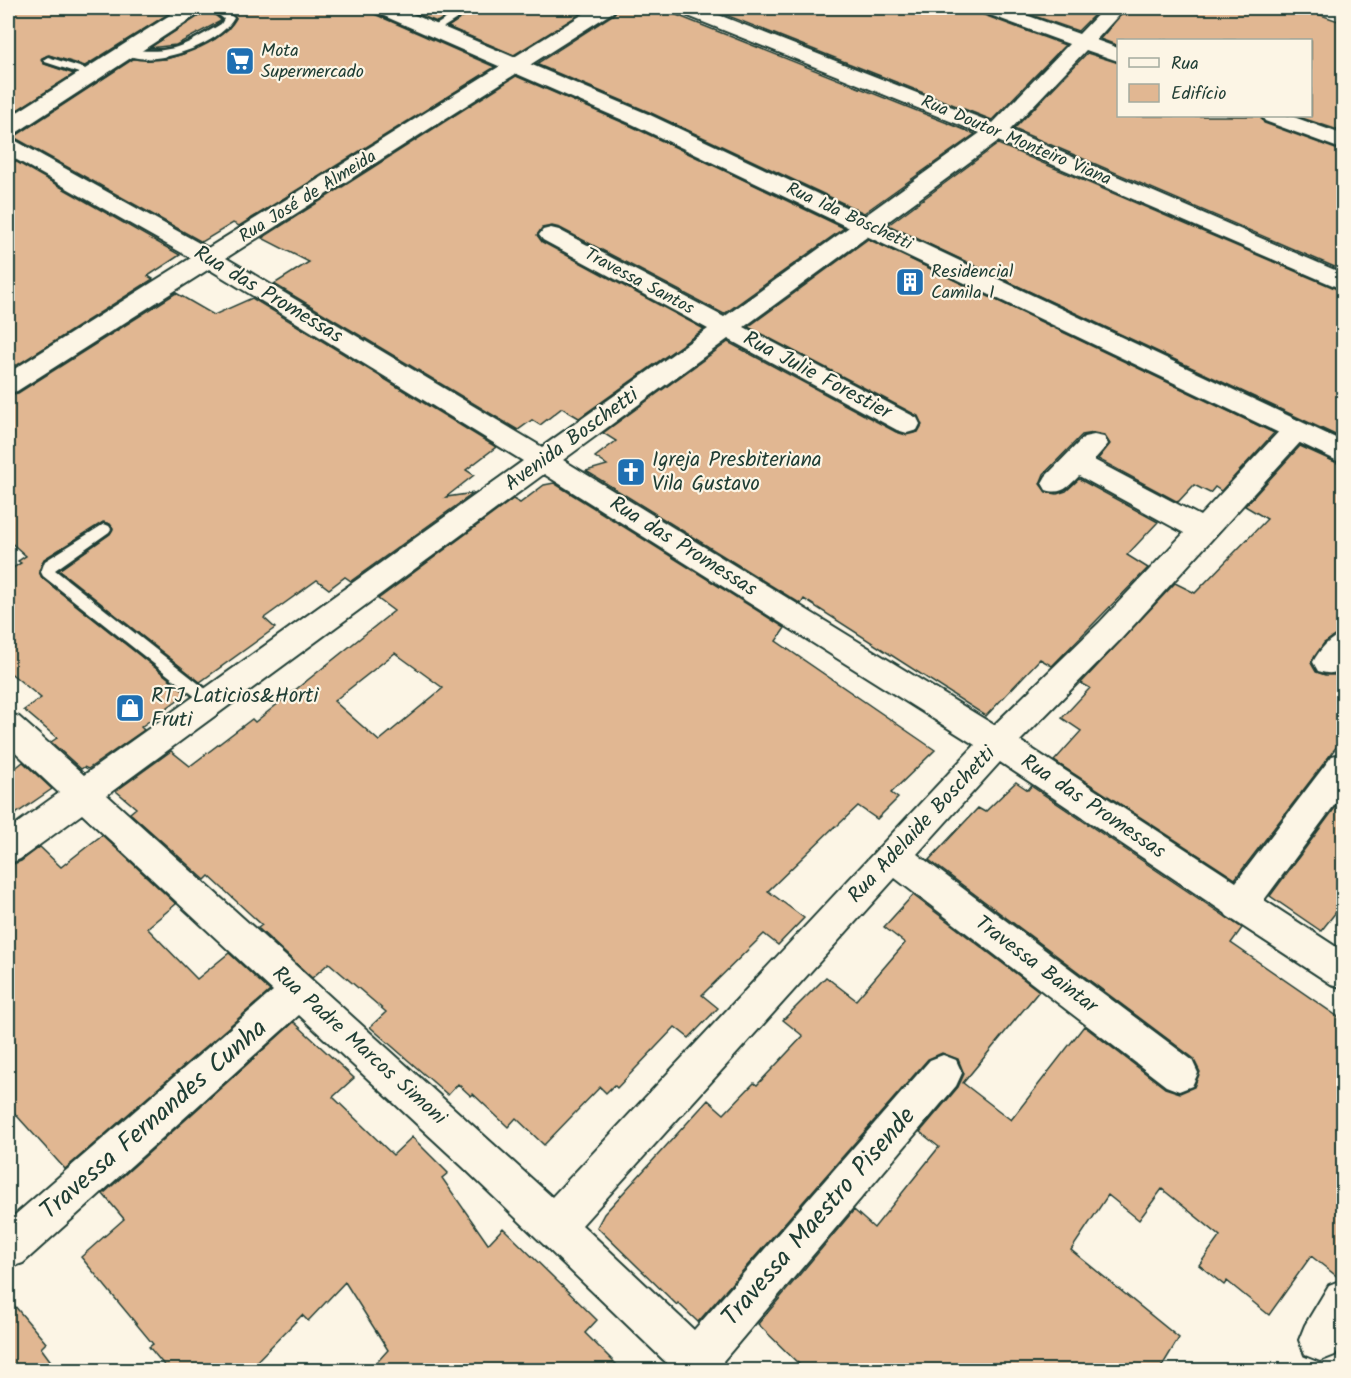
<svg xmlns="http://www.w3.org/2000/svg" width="1351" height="1378" font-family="Kalam,sans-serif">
	<rect width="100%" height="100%" fill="#fcf5e5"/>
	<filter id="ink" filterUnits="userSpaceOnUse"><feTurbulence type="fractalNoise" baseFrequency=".0167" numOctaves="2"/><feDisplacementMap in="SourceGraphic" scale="12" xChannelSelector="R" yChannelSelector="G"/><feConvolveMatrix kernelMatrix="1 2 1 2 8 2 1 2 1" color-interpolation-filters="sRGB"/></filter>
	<g filter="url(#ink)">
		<path fill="#e1b792" stroke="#1f3d34" stroke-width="1.5" fill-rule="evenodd" d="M8,8H178L85,66L49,55L42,58L44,64L74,74L8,116Z
			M206,8L221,20L219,22L176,45L149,48L202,14Z
			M223,8H370L374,14L495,67L239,226L233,223L202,242L17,139L9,137L17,135L133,59H166L183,54L215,39L228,29L236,18Z
			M403,8H460L437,22Z
			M476,8H590L514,55L448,27Z
			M618,8H659L975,134L864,213L649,112L536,64L614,14Z
			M722,8H977L981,14L1065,45L992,120L716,11Z
			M1011,8H1101L1078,31Z
			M1127,8H1301L1344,23V132L1296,116H1311V40H1119V46L1100,39Z
			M1087,53L1119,63V116H1260L1264,123L1344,152V271L1014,129Z
			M516,76L631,126L844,228L724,314L560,228L552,226L542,228L537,235L542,242L704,329L579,418L562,408L540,425L532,420L518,430L274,284L309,262L262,238Z
			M998,144L1344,292V439L888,225Z
			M8,157L180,255L148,276L153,279L8,371Z
			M868,239L1274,433L1221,491L1215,487L1210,493L1194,485L1178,502L1098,459L1110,444L1104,435L1094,433L1082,435L1044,474L1040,484L1046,492L1057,494L1066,491L1079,479L1158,522L1127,555L1148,568L1052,666L1040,659L986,716L804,599L801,604L586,471L607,465L595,457L616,441L603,433L728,342L896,432L906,435L918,432L922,425L918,416L748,327Z
			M176,293L214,315L252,298L496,447L466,470L474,475L446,497L474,493L351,581L345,577L329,589L317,580L264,618L275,628L200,682L59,570L110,534L113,528L110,524L103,522L44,559L39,571L42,578L187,693L141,727L144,730L88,769L84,767L81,769L51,742L57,738L24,710L41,698L8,671V571L21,563L18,561L26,556L8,540V395L18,393Z
			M1300,446L1344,466V631L1324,643L1311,663L1316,672L1325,675H1335L1344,670V737L1235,879L1054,761L1081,731L1062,718L1090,688L1081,683L1175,583L1195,593L1267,519L1245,506Z
			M554,483L785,628L776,641L935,750L891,793L898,798L877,819L858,806L836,827L835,826L768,891L804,918L778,945L764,934L702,995L718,1008L689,1038L675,1027L617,1088L614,1085L606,1093L600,1087L544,1145L516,1118L508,1127L473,1094L471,1096L458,1084L448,1095L370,1027L386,1012L329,963L312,978L258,928L262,925L209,876L205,880L130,813L136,808L116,791L171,751L190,766L252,719L255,722L394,611L378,599L513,499L520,503L544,485ZM395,653L443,688L379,741L334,701Z
			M23,762L52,789L10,818L14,823L8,828V774Z
			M1016,782L1028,790L1031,786L1223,915L1242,928L1231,943L1344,1021V1277L1339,1278L1311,1256L1269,1315L1227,1281L1224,1285L1199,1265L1220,1236L1162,1189L1139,1220L1108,1195L1071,1250L1179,1338L1159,1371H806L758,1324L854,1210L874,1228L939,1147L920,1132L958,1087L964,1074L958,1059L942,1053L928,1059L698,1322L678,1303L677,1305L597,1227L604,1214L708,1100L724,1114L754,1083L757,1085L803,1036L783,1020L826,977L856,1000L905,943L884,927L913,895L1039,991L963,1083L1011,1120L1084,1026L1165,1088L1180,1093L1194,1087L1200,1072L1193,1058L929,860L978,808L985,812Z
			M1343,797L1344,902L1321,931L1270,896Z
			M102,835L176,904L147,928L197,979L229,953L270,991L65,1169L8,1106V866L21,861L40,847L61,867Z
			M294,1022L354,1078L333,1097L393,1155L412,1137L448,1173L442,1178L488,1244L503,1228L597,1320L585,1333L623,1371H369L388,1350L345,1282L308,1321L302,1315L247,1371H169L149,1347L153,1344L81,1257L124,1219L103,1194Z
			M8,1298L46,1343L41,1348L58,1371H8Z"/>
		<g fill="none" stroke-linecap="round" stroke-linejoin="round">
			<g stroke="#1f3d34" stroke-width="5">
				<path id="service" d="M210,8H220L234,18C220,45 148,71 122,52L127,49C172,55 184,46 221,24L224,19Z
					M463,8H474L436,32L428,30Z
					M48,57L95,72L96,74L91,77L45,62L43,60Z
					M104,524L109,526L111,529L109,532L55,570L217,698L220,702L217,706H207L43,576L41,572L45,561Z"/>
			</g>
			<g stroke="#1f3d34" stroke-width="4">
				<path id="minor" d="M593,8H616L613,12L226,258L542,447L708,329L543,240L539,235L543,230L551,228L559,230L724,317L980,133L678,12L675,8H701L993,123L1069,44L982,12L979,8H1006L1079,34L1104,8H1125L1096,40L1118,48V61L1086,50L1010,130L1344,274V290L998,141L744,327L917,418L920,424L917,430L907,433L897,430L728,339L563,460L994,725L1099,623L1184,533L1079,476C1068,487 1062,495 1046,490L1042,483L1046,476L1084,437L1094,435L1104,437L1108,444L1094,460L1200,516L1285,425L1295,422L1305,425L1309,431L1305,437L1121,639L1020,741L1236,882L1332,756L1344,753V792L1264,900L1344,952V988L1331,984L1227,916L1225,913L1000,762L917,854L1192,1060L1198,1073L1192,1086L1179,1091L1166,1086L895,878L582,1225L694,1330L930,1060L943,1055L956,1060L962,1073L956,1086L723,1361L726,1370H674L462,1166L299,1015L23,1263L8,1268V1221L273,991L82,814L20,859L8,864V830L59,793L8,745V713L19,717L84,775L523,461L209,269L17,391L8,393V373L191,258L8,155V139L16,141L208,248ZM544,474L975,745L552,1197L107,795Z
					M1262,116H1291L1344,135V150L1265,121Z
					M1344,633V666C1336,675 1328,674 1318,671L1313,662C1320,649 1329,638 1344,633Z
					M1344,1279V1341L1335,1355L1320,1361L1305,1355L1299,1340L1305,1325L1329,1285Z"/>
			</g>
			<g stroke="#1f3d34" stroke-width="5">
				<path id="tertiary" d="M372,8H398L648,114L1344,442V464L632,124L375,12Z"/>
			</g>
			<g stroke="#1f3d34" stroke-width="5">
				<path id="secondary" d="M181,8H204L201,12L16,133L8,135V118Z"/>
			</g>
			<use href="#service" fill="#fcf5e5" fill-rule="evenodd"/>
			<use href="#minor" fill="#fcf5e5" fill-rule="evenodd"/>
			<use href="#tertiary" fill="#fcf5e5" fill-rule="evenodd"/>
			<use href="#secondary" fill="#fcf5e5" fill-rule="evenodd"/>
		</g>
	</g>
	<defs>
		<g id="supermarket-square" transform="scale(1.5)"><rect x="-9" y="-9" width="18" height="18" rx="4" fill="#1f6fb2" stroke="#fcf5e5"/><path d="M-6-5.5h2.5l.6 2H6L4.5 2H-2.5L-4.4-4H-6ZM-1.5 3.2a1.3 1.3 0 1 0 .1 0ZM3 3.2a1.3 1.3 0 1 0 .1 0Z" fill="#fff"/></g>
		<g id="building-square" transform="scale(1.5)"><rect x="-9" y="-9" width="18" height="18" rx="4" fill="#1f6fb2" stroke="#fcf5e5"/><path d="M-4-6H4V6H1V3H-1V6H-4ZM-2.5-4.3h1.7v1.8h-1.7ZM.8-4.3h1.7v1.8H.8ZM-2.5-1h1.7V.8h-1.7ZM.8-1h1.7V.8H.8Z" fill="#fff"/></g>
		<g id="church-square" transform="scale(1.5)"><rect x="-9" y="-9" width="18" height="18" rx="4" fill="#1f6fb2" stroke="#fcf5e5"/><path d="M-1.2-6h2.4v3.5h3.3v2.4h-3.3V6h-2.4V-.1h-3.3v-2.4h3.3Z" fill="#fff"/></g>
		<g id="shop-square" transform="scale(1.5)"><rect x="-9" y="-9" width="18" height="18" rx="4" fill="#1f6fb2" stroke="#fcf5e5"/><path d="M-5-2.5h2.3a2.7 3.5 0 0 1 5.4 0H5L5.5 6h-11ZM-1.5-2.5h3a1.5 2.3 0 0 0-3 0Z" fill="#fff"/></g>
	</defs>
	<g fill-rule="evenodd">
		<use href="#supermarket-square" x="240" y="61"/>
		<use href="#building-square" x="910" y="282"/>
		<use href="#church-square" x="631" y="472"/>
		<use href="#shop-square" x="130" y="708"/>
	</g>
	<g text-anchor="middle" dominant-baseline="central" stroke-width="4.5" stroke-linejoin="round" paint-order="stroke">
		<g font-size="18" fill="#1f3d34" stroke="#fcf5e5" text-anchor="start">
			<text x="261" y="51">Mota<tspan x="261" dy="21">Supermercado</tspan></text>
			<text x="931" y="272">Residencial<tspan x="931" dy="21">Camila I</tspan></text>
		</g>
		<g font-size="18" fill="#1f3d34" stroke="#fcf5e5">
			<text transform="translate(1016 141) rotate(23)">Rua Doutor Monteiro Viana</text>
			<text transform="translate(308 197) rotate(-32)">Rua José de Almeida</text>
			<text transform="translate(849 217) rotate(25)">Rua Ida Boschetti</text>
			<text transform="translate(639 282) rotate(28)">Travessa Santos</text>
		</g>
		<g font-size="21" fill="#1f3d34" stroke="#fcf5e5">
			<text transform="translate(268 295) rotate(31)">Rua das Promessas</text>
			<text transform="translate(817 376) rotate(28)">Rua Julie Forestier</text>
			<text transform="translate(572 440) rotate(-36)">Avenida Boschetti</text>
			<text transform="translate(683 547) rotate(32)">Rua das Promessas</text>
			<text transform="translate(1093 807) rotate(34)">Rua das Promessas</text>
			<text transform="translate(922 825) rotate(-47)">Rua Adelaide Boschetti</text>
			<text transform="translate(1036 965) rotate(37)">Travessa Baintar</text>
			<text transform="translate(359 1046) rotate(42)">Rua Padre Marcos Simoni</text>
		</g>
		<g font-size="21" fill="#1f3d34" stroke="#fcf5e5" text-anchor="start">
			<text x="652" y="460">Igreja Presbiteriana<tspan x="652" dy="24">Vila Gustavo</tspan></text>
			<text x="151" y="696">RTJ Laticios&amp;Horti<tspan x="151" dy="24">Fruti</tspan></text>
		</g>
		<g font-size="26" fill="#1f3d34" stroke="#fcf5e5">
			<text transform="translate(154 1120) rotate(-41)">Travessa Fernandes Cunha</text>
			<text transform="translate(819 1217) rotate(-49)">Travessa Maestro Pisende</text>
		</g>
	</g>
	<rect width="1351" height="1378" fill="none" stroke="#fcf5e5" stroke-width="30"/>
	<rect x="15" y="15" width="1321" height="1348" fill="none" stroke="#1f3d34" stroke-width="2" filter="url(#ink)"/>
	<rect x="1117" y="39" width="195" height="78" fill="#fcf5e5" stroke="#a4ab9e" stroke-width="1.5"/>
	<rect x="1129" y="58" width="30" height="9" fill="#fcf5e5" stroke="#a4ab9e" stroke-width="1.5"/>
	<text x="1171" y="69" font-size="18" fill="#1f3d34">Rua</text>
	<rect x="1129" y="84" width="30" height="18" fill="#e1b792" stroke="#a4ab9e" stroke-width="1.5"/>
	<text x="1171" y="99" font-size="18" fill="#1f3d34">Edifício</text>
</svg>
